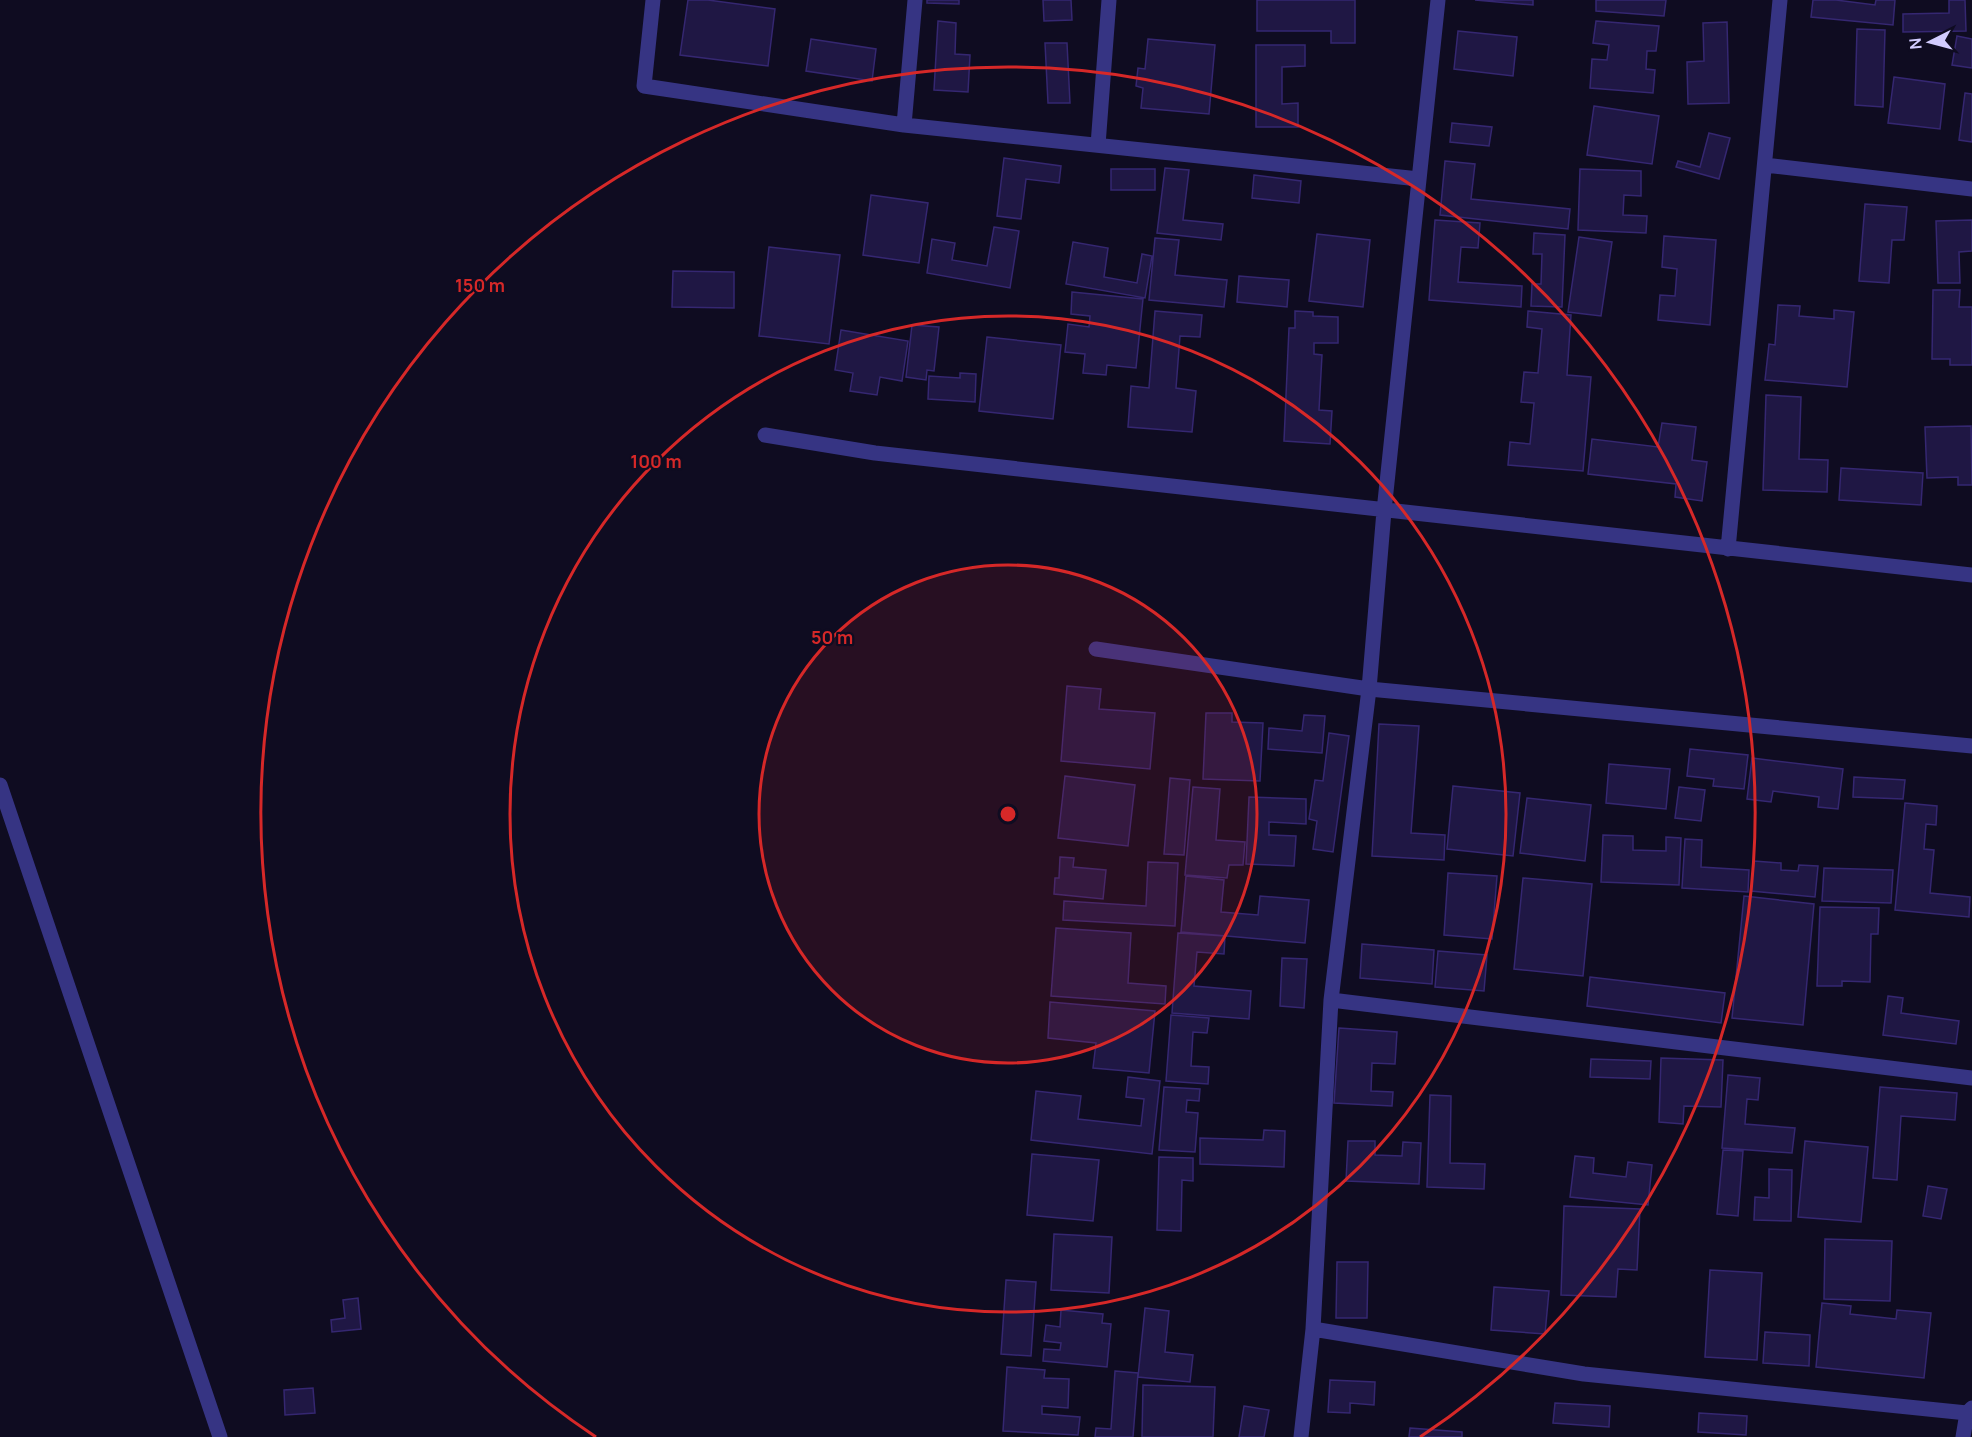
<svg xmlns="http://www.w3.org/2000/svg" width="1972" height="1437" font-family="Manrope,sans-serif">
	<rect width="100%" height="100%" fill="#0f0c21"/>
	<path fill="#1f1744" stroke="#352771" stroke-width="1.5" d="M688,0H708L775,9L768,66L680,55Z
		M927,0H959V4L927,3Z
		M1043,0H1071L1072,20L1044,21Z
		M1257,0H1355V43H1331V31H1257Z
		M1475,0H1533V5Z
		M1596,0H1666L1664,16L1596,11Z
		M1813,0H1836L1875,5L1876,0H1895L1893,25L1811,17Z
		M1949,0H1965L1966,31L1903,32V14L1949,13Z
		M938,21L956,23L955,54L970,55L968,92L934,90Z
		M1596,21L1659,26L1656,51H1647L1646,69L1655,70L1653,93L1590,88L1592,59L1607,60L1609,45L1593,43Z
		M1727,22L1729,103L1688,104L1687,62L1704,61L1703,23Z
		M1857,29L1885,30L1883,107L1855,105Z
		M1458,31L1517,37L1513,76L1454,69Z
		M1957,36L1972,39V68L1952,65Z
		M811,39L876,49L872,81L806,71Z
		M1148,39L1215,45L1209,114L1141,108L1143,88L1136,86L1138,68L1145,69Z
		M1045,43H1067L1070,103H1048Z
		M1256,45H1305V66L1282,67V104L1298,103V127H1256Z
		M1894,77L1945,84L1940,129L1888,123Z
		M1965,93L1972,94V142L1959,140Z
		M1594,106L1659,116L1652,164L1587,155Z
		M1452,123L1492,127L1489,146L1450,142Z
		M1709,133L1730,138L1719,179L1676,167L1678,161L1700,167Z
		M1004,158L1061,166L1059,183L1026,179L1021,219L997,216Z
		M1445,161L1475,164L1471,199L1570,209L1568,229L1440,215Z
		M1165,168L1189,170L1183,220L1223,224L1221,240L1157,233Z
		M1111,169H1155V190H1111Z
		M1580,169L1641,171V196L1624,195L1623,215L1647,216L1646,233L1578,230Z
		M1254,175L1301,181L1299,203L1252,198Z
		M871,195L928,203L919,263L863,255Z
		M1865,204L1907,207L1904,240H1892L1889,283L1859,281Z
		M1435,220L1480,223L1478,248L1461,247L1458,282L1522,286L1521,307L1429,300Z
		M1972,220V251L1959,252L1960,283H1938L1936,221Z
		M994,227L1019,231L1010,288L927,273L932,239L955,243L952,260L987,266Z
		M1534,233L1565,235L1562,307L1531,306L1532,284H1541L1542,254H1533Z
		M1317,234L1370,240L1363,307L1309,301Z
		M1664,236L1716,240L1710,325L1658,320L1660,295L1675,296L1677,269L1662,267Z
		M1579,237L1612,242L1601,316L1568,312Z
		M1155,238L1179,240L1175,275L1227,280L1224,307L1149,300Z
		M1073,242L1108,248L1104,277L1137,283L1142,254L1152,256L1145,298L1066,284Z
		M769,247L840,255L829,344L759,336Z
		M673,271L734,272V308L672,307Z
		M1239,276L1289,280L1287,307L1237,302Z
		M1933,290H1960L1959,307H1972V365H1950V359H1932Z
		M1072,292L1143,299L1136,368L1107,365L1106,375L1083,373L1085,354L1065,352L1068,324L1089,327L1090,316L1071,314Z
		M1778,305L1800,306L1799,316L1834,319V310L1854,312L1847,387L1765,380L1769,344L1775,345Z
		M1155,311L1202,315L1200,337L1180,336L1176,388L1196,391L1192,432L1128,427L1131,386L1149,388Z
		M1295,311L1313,312V316L1338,317V343H1314V354L1322,355L1319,410L1332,411L1330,444L1284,441L1289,328H1295Z
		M1528,311L1571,315L1567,375L1591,377L1583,471L1508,465L1510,442L1530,444L1534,403L1521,402L1524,372L1538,373L1542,329L1527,327Z
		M912,325L939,327L934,371L927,370L926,380L906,377Z
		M841,330L908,341L902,381L880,377L877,395L850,391L853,373L835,370Z
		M987,337L1061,345L1053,419L979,411Z
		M960,373L976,374L975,402L928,399L929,376L960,378Z
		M1766,395L1801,397L1799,459L1828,460L1827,492L1763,490Z
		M1662,423L1696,427L1692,460L1707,462L1702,501L1675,497L1676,484L1588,474L1592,439L1658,447Z
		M1971,426L1972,485H1958V477L1927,478L1925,427Z
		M1841,468L1923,473L1921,505L1839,500Z
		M1067,686L1101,689L1099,709L1155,713L1150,769L1061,761Z
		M1206,713H1232V722L1263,723L1260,781L1203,779Z
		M1304,715L1325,716L1322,753L1268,749L1269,728L1302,731Z
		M1379,724L1419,726L1411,833L1445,835L1444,860L1372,856Z
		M1329,733L1349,736L1333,852L1313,849L1317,821L1309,819L1315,780L1323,781Z
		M1690,749L1748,755L1744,789L1713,786L1714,779L1687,776Z
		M1752,758L1843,769L1838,809L1818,807L1819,797L1773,791L1771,802L1747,799Z
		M1609,764L1670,769L1666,809L1606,803Z
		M1065,776L1135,785L1128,846L1058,838Z
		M1854,777L1905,780L1903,799L1853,797Z
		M1170,778L1190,780L1184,855L1164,854Z
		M1453,786L1520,793L1513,856L1447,849Z
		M1193,787L1220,789L1216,840L1245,842L1243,865H1229L1227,878L1185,875Z
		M1679,787L1705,790L1701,821L1675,818Z
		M1249,797L1306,799V824L1269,822V835L1296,836L1294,866L1246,864Z
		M1527,798L1591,805L1585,861L1520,853Z
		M1905,803L1937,806L1936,825L1926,824L1924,849L1934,850L1930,893L1970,897L1969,917L1895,910Z
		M1603,835L1633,836V850L1666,851V837L1681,838L1679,885L1601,882Z
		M1685,839L1702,840L1701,867L1749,870L1748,892L1682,888Z
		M1060,857L1074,858L1073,867L1106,870L1103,899L1054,894L1055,878H1059Z
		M1754,861L1781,863V870L1798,871L1799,865L1818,866L1815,897L1751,891Z
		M1148,862L1178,863L1175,926L1063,920L1064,901L1146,906Z
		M1824,868L1893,870L1891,903L1822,901Z
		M1448,873L1497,876L1492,939L1444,935Z
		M1186,876L1224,880L1221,912L1258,915L1260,896L1309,900L1305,943L1181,932Z
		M1523,878L1592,884L1583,976L1514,969Z
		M1744,896L1814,904L1803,1025L1732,1018Z
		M1820,907L1879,908L1878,934H1871L1870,982L1842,981V986H1817Z
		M1056,928L1131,933L1128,983L1166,986L1165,1004L1051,996Z
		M1178,933L1225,936L1224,954L1197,952L1194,986L1251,991L1249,1019L1172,1013Z
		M1362,944L1434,950L1432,984L1360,978Z
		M1438,951L1487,955L1484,991L1435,987Z
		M1282,958L1307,959L1304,1008L1280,1006Z
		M1590,977L1725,993L1721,1023L1587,1006Z
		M1888,996L1903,998L1901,1013L1959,1021L1956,1044L1883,1035Z
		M1050,1002L1155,1011L1149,1073L1093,1068L1096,1043L1048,1038Z
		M1171,1015L1209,1018L1207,1033L1193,1032L1191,1066L1209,1067L1208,1084L1166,1081Z
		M1339,1028L1397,1032L1395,1064L1372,1063L1371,1091L1393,1092L1392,1106L1334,1103Z
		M1661,1058L1723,1060L1721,1107L1684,1106L1683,1124L1659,1122Z
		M1591,1059L1651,1061L1650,1079L1590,1077Z
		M1728,1075L1760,1078L1758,1100L1747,1099L1745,1124L1795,1128L1792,1153L1722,1148Z
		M1128,1077L1160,1081L1152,1154L1031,1140L1036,1091L1081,1096L1078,1119L1141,1126L1144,1099L1126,1097Z
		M1164,1087L1200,1089L1199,1101L1187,1100L1186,1112L1198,1113L1195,1152L1159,1150Z
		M1880,1087L1957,1093L1955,1120L1901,1116L1897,1180L1873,1178Z
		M1430,1095L1451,1096L1450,1163L1485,1164L1484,1189L1427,1187Z
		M1264,1130L1285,1131L1284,1167L1200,1164V1138L1263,1140Z
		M1348,1141H1375V1155L1402,1156L1403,1142L1421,1143L1419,1184L1346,1181Z
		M1805,1141L1868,1147L1861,1222L1798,1217Z
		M1723,1150L1743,1151L1738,1216L1717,1214Z
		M1032,1154L1099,1160L1093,1221L1027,1215Z
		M1575,1156L1594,1158L1593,1173L1626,1177L1628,1162L1652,1165L1648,1205L1570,1197Z
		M1159,1157L1193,1158V1181L1182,1180L1181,1231L1157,1230Z
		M1769,1169L1792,1170L1791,1221L1754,1220L1755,1197L1769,1198Z
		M1928,1186L1947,1189L1941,1219L1923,1216Z
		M1564,1206L1640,1209L1637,1270L1618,1269L1616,1297L1561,1295Z
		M1054,1234L1112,1237L1109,1293L1051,1290Z
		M1825,1239L1892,1241L1890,1301L1824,1299Z
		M1337,1262H1368L1367,1318H1336Z
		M1710,1270L1762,1273L1757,1360L1705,1357Z
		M1006,1280L1036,1282L1031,1356L1001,1354Z
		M1494,1287L1549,1291L1545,1334L1491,1330Z
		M358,1298L361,1329L332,1332L331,1320L345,1318L343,1300Z
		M1822,1303L1851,1306L1850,1314L1896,1319L1897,1310L1931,1313L1924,1378L1816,1367Z
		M1145,1308L1169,1311L1165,1352L1193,1355L1190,1382L1138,1377Z
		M1061,1310L1103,1314L1102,1323L1111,1324L1107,1367L1043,1361L1044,1349L1060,1350L1061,1343L1044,1341L1046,1325L1060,1327Z
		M1765,1332L1810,1335L1809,1366L1763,1363Z
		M1007,1367L1045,1370L1044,1378L1069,1379L1068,1408L1042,1406V1414L1080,1417L1078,1435L1003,1431Z
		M1115,1371L1138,1373L1133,1437H1095L1096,1428L1111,1429Z
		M1330,1380L1375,1382L1374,1405L1350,1403V1413L1328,1412Z
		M1143,1385L1215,1387L1213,1437H1142Z
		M313,1388L315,1413L285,1415L284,1390Z
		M1555,1403L1610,1406L1609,1427L1553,1423Z
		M1244,1406L1269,1410L1264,1437H1239Z
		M1699,1413L1747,1416L1746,1435L1698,1432Z
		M1410,1428L1462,1432V1437H1409Z"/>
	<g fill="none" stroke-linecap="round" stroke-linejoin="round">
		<path stroke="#363483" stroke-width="15" d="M653,0L644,86L904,125L1419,179
			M904,125L915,0
			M1098,145L1109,0
			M1765,165L1972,189
			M765,435L875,453L1972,575
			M1728,549L1780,0
			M1096,649L1369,689L1972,746
			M0,785L220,1437
			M1331,1000L1972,1078
			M1313,1329L1584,1374L1967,1413
			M1301,1437L1313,1329L1331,1000L1369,689L1384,511L1438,0
			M1963,1437L1967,1413L1972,1408"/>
	</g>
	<circle cx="1008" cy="814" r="249" fill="#d62828" fill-opacity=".12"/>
	<g fill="none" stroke="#d62828" stroke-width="3">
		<circle cx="1008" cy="814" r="249"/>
		<circle cx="1008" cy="814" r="498"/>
		<path d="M596 1437A747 747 0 1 1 1420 1437"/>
	</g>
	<circle cx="1008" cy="814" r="9" fill="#d62828" stroke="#0f0c21" stroke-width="3"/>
	<g font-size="18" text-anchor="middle" font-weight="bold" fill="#d62828" stroke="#0f0c21" stroke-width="4.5" stroke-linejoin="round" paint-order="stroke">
		<text x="480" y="292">150 m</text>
		<text x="656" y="468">100 m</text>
		<text x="832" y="644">50 m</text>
	</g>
	<g transform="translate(1930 42) rotate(264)" stroke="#0f0c21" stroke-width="4.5" paint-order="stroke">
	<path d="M0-4.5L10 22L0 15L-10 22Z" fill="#d2ccff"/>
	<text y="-9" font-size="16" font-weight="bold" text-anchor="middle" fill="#d2ccff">N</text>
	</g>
</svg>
